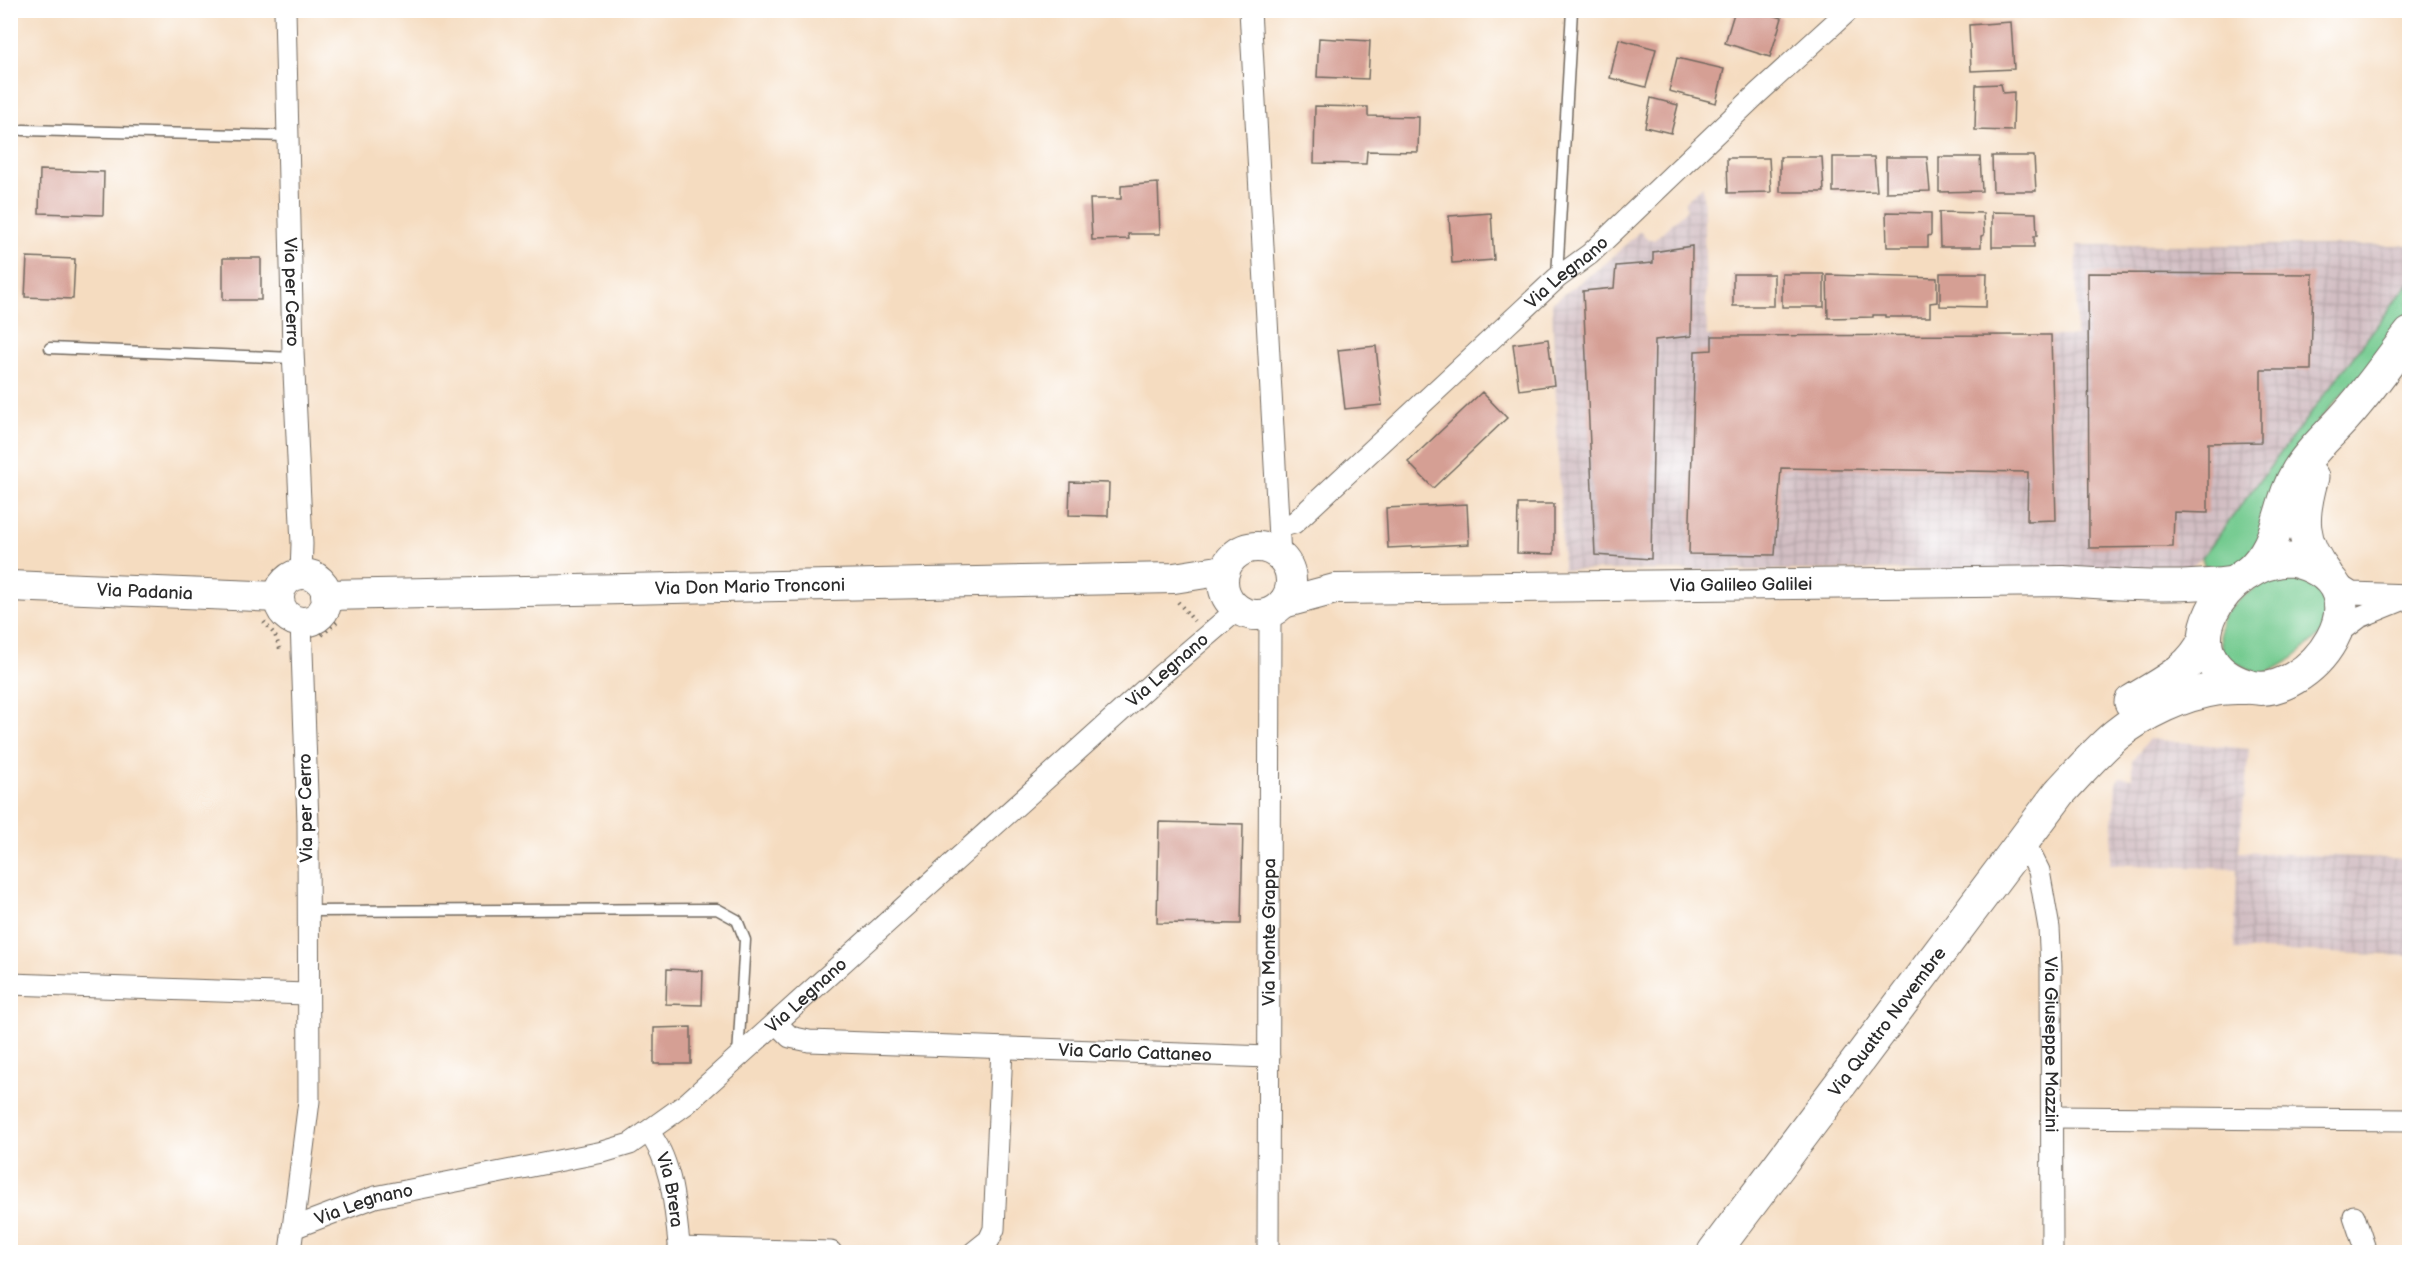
<svg xmlns="http://www.w3.org/2000/svg" width="2420" height="1263" font-family="'Balsamiq Sans',sans-serif">
	<defs>
		<pattern id="industrial-grid" width="8" height="8" patternUnits="userSpaceOnUse" patternTransform="scale(1.5)"><rect width="8" height="8" fill="#d2bec3"/><path d="M0 4h8M4 0v8" fill="none" stroke="#b4a3a8"/></pattern>
	</defs>
	<rect width="100%" height="100%" fill="#fff"/>
	<filter id="ink" filterUnits="userSpaceOnUse"><feTurbulence type="fractalNoise" baseFrequency=".0167" numOctaves="2"/><feDisplacementMap in="SourceGraphic" scale="12" xChannelSelector="R" yChannelSelector="G"/><feConvolveMatrix kernelMatrix="1 2 1 2 8 2 1 2 1" color-interpolation-filters="sRGB"/></filter>
	<filter id="wash" filterUnits="userSpaceOnUse"><feTurbulence type="fractalNoise" baseFrequency=".008" numOctaves="4" result="noise"/><feDisplacementMap in="SourceGraphic" scale="24" xChannelSelector="R" yChannelSelector="G"/><feGaussianBlur stdDeviation="1.35" result="paint"/><feColorMatrix in="noise" values="0 0 0 0 0 0 0 0 0 0 0 0 0 0 0 0 0 1.4 0 .05"/><feComposite in="paint" operator="in"/></filter>
	<g filter="url(#wash)">
		<rect width="100%" height="100%" fill="#f5dcc0"/>
		<path fill="url(#industrial-grid)" d="M1703,186L1707,336H2076L2077,245H2409V283L2202,557L2184,572L2154,570H1563L1552,303L1606,263L1640,231L1648,240H1654L1687,209L1686,201Z
			M2149,739L2249,749L2239,852L2409,859V956L2234,949L2237,869L2110,864L2116,783L2120,777L2132,778V761Z"/>
		<path fill="#73ca8f" stroke="#4f7a5d" stroke-width="1.5" d="M2409,283V313L2370,365L2317,422L2263,541L2230,571L2206,574L2202,557Z
			M2284,574L2303,577L2325,597V630C2305,649 2287,666 2260,675L2223,656C2222,647 2218,632 2221,623C2226,603 2266,580 2284,574Z"/>
		<g id="blocks">
			<path fill="#d59f94" d="M1735,10H1757L1782,18L1770,57L1725,43Z
				M2011,22L2014,69L1971,71L1969,25Z
				M1319,38L1370,41L1368,79L1317,77Z
				M1619,39L1656,49L1646,87L1610,78Z
				M1677,58L1724,69L1716,103L1669,91Z
				M2001,84L2003,93L2014,92L2013,131L1975,130L1976,85Z
				M1651,98L1678,105L1671,133L1645,127Z
				M1315,106L1368,107V116L1419,117L1418,152L1367,151L1366,164L1314,163Z
				M1992,156H2034L2036,191H1993Z
				M1780,157H1822L1824,192H1780Z
				M1833,157H1874L1877,191L1833,192Z
				M1886,157H1927L1930,191L1886,192Z
				M1939,157H1980L1982,191L1939,192Z
				M1727,158H1769L1771,192L1728,193Z
				M40,170L104,172L103,215L39,213Z
				M1158,183L1160,234H1128L1129,239L1092,240L1090,199H1121V186Z
				M1886,212L1931,213V235L1928,236V247H1887Z
				M1939,212L1983,213L1984,235L1981,236V247H1940Z
				M1992,212L2036,213L2037,236H2034V247H1992Z
				M1491,213L1494,260L1452,263L1449,216Z
				M1692,246L1691,336L1655,340L1651,559L1595,555L1583,291L1614,288L1616,266L1653,263V252Z
				M27,257L75,259L73,299L25,297Z
				M223,258H261V300H223Z
				M1940,273H1987L1986,307L1940,306Z
				M2088,273L2313,274L2311,370H2261V442L2208,443V513L2174,512L2173,547L2089,548Z
				M1733,274H1774V306H1733Z
				M1782,274H1824V307H1782Z
				M1827,275L1937,278V302L1930,303V317H1885V315H1873V317L1828,318Z
				M2051,335L2056,520L2027,521L2028,472L1781,468L1775,555L1689,554L1695,351L1712,350V336Z
				M1548,339L1554,385L1519,390L1513,344Z
				M1376,346L1382,405L1345,409L1338,350Z
				M1482,392L1507,418L1433,488L1408,462Z
				M1070,482L1109,483L1108,516L1069,515Z
				M1467,504L1469,544L1388,548L1386,508Z
				M1518,504H1554V554L1517,553Z
				M1159,822L1243,824L1241,924L1157,923Z
				M667,969L703,971L702,1005L666,1004Z
				M691,1027V1064H654V1028Z"/>
		</g>
	</g>
	<g filter="url(#ink)">
		<use href="#blocks" fill-opacity="0" stroke="#72695f" stroke-width="1.5"/>
		<g fill="none" stroke-linecap="round" stroke-linejoin="round">
			<g stroke="#72695f" stroke-width="13">
				<path id="lane" d="M23,130L288,136
					M1557,277L1572,10
					M50,348L293,358
					M307,911L717,909L737,920L745,940L738,1056"/>
			</g>
			<g stroke="#72695f" stroke-width="23">
				<g id="street">
					<path id="s1" d="M285,10L293,351L302,544L301,574"/>
					<path d="M1250,10L1280,556"/>
					<path id="s2" d="M1279,527L1294,523L1557,278L1590,254L1757,94L1849,10"/>
					<path d="M2330,579L2352,593L2410,595"/>
					<path d="M2335,636L2360,617L2402,600"/>
					<path id="s3" d="M2024,841L2039,871L2049,928L2051,966L2052,1252"/>
					<path d="M10,984L307,994"/>
					<path id="s4" d="M777,1024L790,1037L809,1041L1269,1057"/>
					<path d="M2052,1117L2410,1120"/>
					<path id="s5" d="M648,1132C674,1162 675,1214 680,1252"/>
					<path d="M2354,1216L2366,1252"/>
					<path id="s6" d="M293,1228L375,1197L603,1152L630,1144L686,1104L1161,675L1238,609"/>
					<path d="M679,1248L831,1252"/>
					<path d="M290,1252L309,1101L308,823L301,622"/>
					<path d="M974,1252L989,1240L994,1229L1002,1048"/>
					<path id="s7" d="M1268,1252L1270,613"/>
				</g>
			</g>
			<g stroke="#72695f" stroke-width="32">
				<g id="secondary">
					<circle cx="1257" cy="581" r="34"/>
					<circle cx="303" cy="598" r="24"/>
					<path id="s8" d="M10,586L279,597"/>
					<path id="s9" d="M326,595L1174,578L1225,570"/>
					<path id="s10" d="M1283,603L1335,589L2063,581C2121,585 2179,589 2237,581"/>
				</g>
			</g>
			<g stroke="#72695f" stroke-width="35">
				<g id="primary">
					<path d="M2312,477C2301,516 2299,540 2326,574"/>
					<path d="M2291,560C2399,584 2306,706 2247,686C2161,658 2225,559 2291,560Z"/>
					<path d="M2248,573C2282,544 2277,505 2298,471C2311,450 2328,436 2344,418C2368,392 2388,362 2410,334"/>
					<path d="M2131,702C2159,684 2191,671 2205,639"/>
					<path id="s11" d="M1714,1252L2060,792C2078,773 2096,752 2116,735C2143,713 2183,694 2217,689C2228,687 2239,688 2250,687"/>
				</g>
			</g>
			<path stroke="#72695f" stroke-width="4" stroke-dasharray="1.5 4.5" stroke-linecap="butt" d="M1178,602L1194,621
				M264,622L275,635L280,649
				M322,635L339,620"/>
			<use href="#lane" stroke="#fff" stroke-width="10"/>
			<use href="#street" stroke="#fff" stroke-width="21"/>
			<use href="#secondary" stroke="#fff" stroke-width="30"/>
			<use href="#primary" stroke="#fff" stroke-width="33"/>
		</g>
	</g>
	<g text-anchor="middle" dominant-baseline="central" stroke-width="6" stroke-linejoin="round" paint-order="stroke">
		<g font-size="18" fill="#2b2b2b" stroke="#fff">
			<text stroke="none"><textPath href="#s2" startOffset="386">Via Legnano</textPath></text>
			<text stroke="none"><textPath href="#s1" startOffset="282">Via per Cerro</textPath></text>
			<text stroke="none"><textPath href="#s10" startOffset="460">Via Galileo Galilei</textPath></text>
			<text stroke="none"><textPath href="#s9" startOffset="424">Via Don Mario Tronconi</textPath></text>
			<text stroke="none"><textPath href="#s8" startOffset="135">Via Padania</textPath></text>
			<text stroke="none"><textPath href="#s6" startOffset="1065">Via Legnano</textPath></text>
			<text transform="translate(306 808) rotate(-91)">Via per Cerro</text>
			<text stroke="none"><textPath href="#s7" startOffset="320">Via Monte Grappa</textPath></text>
			<text stroke="none"><textPath href="#s6" startOffset="579">Via Legnano</textPath></text>
			<text stroke="none"><textPath href="#s11" startOffset="288">Via Quattro Novembre</textPath></text>
			<text stroke="none"><textPath href="#s3" startOffset="208">Via Giuseppe Mazzini</textPath></text>
			<text stroke="none"><textPath href="#s4" startOffset="364">Via Carlo Cattaneo</textPath></text>
			<text stroke="none"><textPath href="#s5" startOffset="63">Via Brera</textPath></text>
			<text stroke="none"><textPath href="#s6" startOffset="75">Via Legnano</textPath></text>
		</g>
	</g>
	<rect width="2420" height="1263" fill="none" stroke="#fff" stroke-width="36"/>
</svg>
